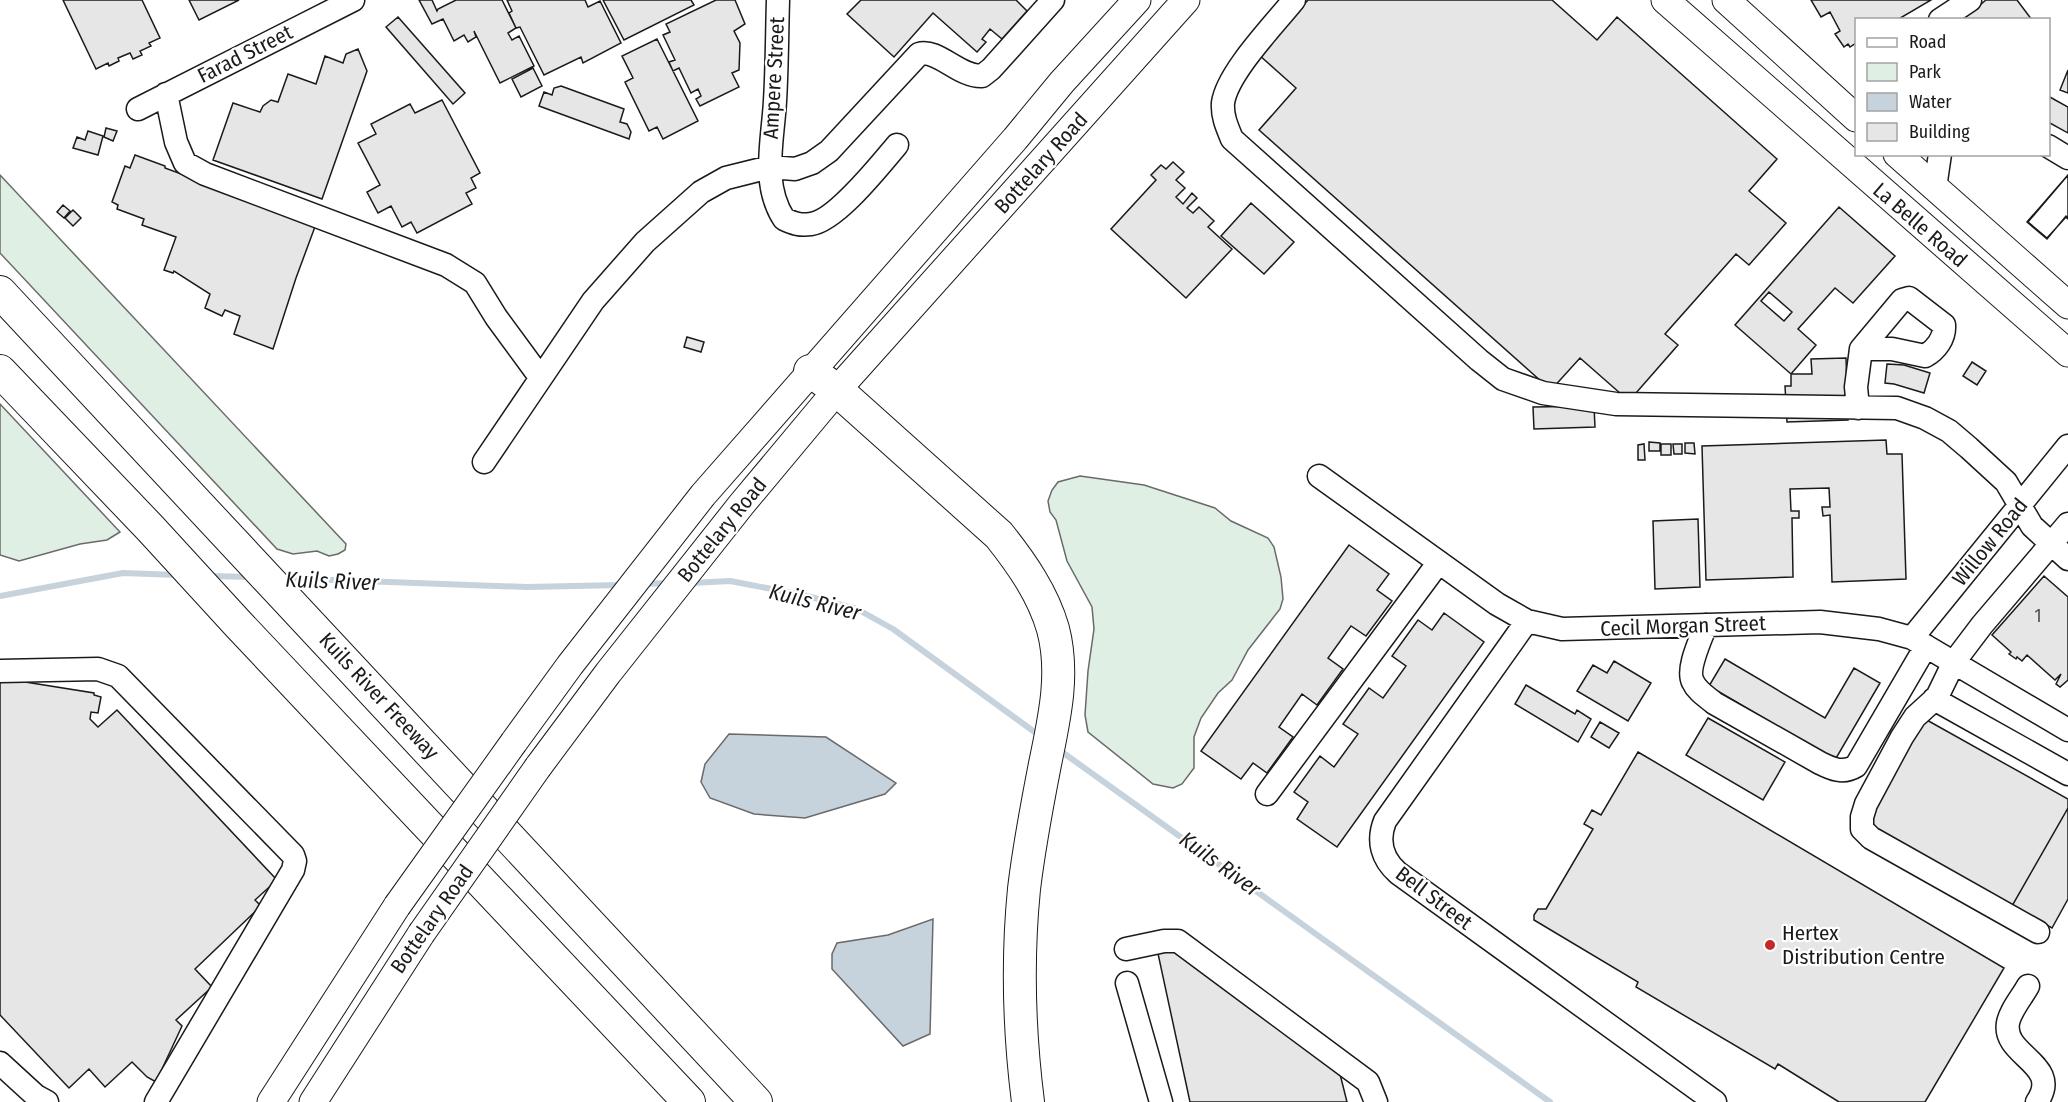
<svg xmlns="http://www.w3.org/2000/svg" width="2068" height="1102" font-family="'Fira Sans Condensed',sans-serif">
	<rect width="100%" height="100%" fill="#fff"/>
	<path fill="#e0efe3" stroke="#6a6a6a" stroke-width="1.5" d="M0,175L346,544L345,550L338,554L329,556L317,551L293,554L277,549L0,253Z
		M0,404L120,532L107,540L80,544L19,561L0,555Z
		M1080,476L1144,485L1215,508L1231,521L1268,538L1274,547L1281,577L1283,599L1280,609L1248,650L1232,680L1218,693L1201,718L1194,737V768L1182,784L1173,788L1153,784L1088,732L1085,715L1088,671L1094,629L1092,607L1067,561L1056,520L1050,512L1048,501L1052,490L1058,482Z"/>
	<path fill="#c6d2dc" stroke="#6a6a6a" stroke-width="1.5" d="M729,734L826,737L896,783L885,794L805,818L754,814L710,798L701,782L705,764Z
		M933,919L930,1034L903,1046L832,969V954L837,943L888,935Z"/>
	<g fill="none" stroke-linecap="round" stroke-linejoin="round">
		<path stroke="#c6d2dc" stroke-width="6" d="M209,576L253,577
			M281,578L527,587L621,585
			M692,583L730,581L803,595L857,609L893,629L1040,736
			M644,584L669,583
			M0,596L123,573L178,575
			M1058,749L1550,1102"/>
	</g>
	<path fill="#e6e6e6" stroke="#1a1a1a" stroke-width="1.5" fill-rule="evenodd" d="M63,0H142L160,38L149,43L151,46L140,51L142,55L133,59L130,53L118,58L119,61L109,66L108,63L96,69Z
		M189,0H239L199,20Z
		M419,0H432L437,11L438,9L456,0H502L516,28L508,33L512,40L519,36L534,66L500,83L474,31L476,37L468,42L464,35L454,41L443,19L432,24Z
		M507,0H585L588,7L600,1L621,43L583,63L581,57L544,75L520,27L516,28L509,13L512,11Z
		M603,0H691L694,5L624,40Z
		M716,0H735L745,24L734,31L740,43L739,70L732,73L739,87L700,106L696,99L701,96L698,89L691,93L679,68L673,71L669,62L675,60L663,35L670,32L666,24Z
		M861,0H1016L1027,11L1002,39L990,29L982,39L986,42L977,52L933,13L894,57L847,14Z
		M1308,0H1552L1597,40L1617,17L1777,159L1749,191L1786,223L1749,265L1736,254L1665,334L1678,345L1629,401L1580,358L1551,390L1259,130L1296,88L1259,55Z
		M1811,0H1931L1897,20H1856V43L1850,47L1848,44L1844,47L1835,34L1840,31L1830,12L1821,17Z
		M1986,0H2017L2032,20H1962Z
		M398,17L465,93L453,104L386,27Z
		M657,39L698,121L663,139L657,127L649,131L625,82L633,78L622,56Z
		M358,49L367,71L322,199L213,160L233,103L260,112L263,106L271,100L278,102L288,74L316,84L325,56L343,63L346,54Z
		M533,68L542,86L521,97L512,79Z
		M2068,70V93L2060,90Z
		M561,86L624,109L620,122L627,124L631,132L629,139L539,106L544,92L552,95L554,88Z
		M2048,96L2068,107V133L2048,122Z
		M442,100L480,173L471,178L476,188L466,193L472,204L417,233L411,222L402,227L391,206L378,213L367,192L380,185L358,143L376,134L371,124L410,104L415,113Z
		M106,128L117,131L113,141L104,137Z
		M88,131L103,136L98,155L73,148L77,137L85,140Z
		M135,155L165,166V168L316,224L296,278L273,349L234,334L240,316L225,310L222,316L205,308L210,294L174,271L173,273L164,270L176,237L142,225L144,219L117,209L118,205L112,202L125,166L130,168Z
		M1173,162L1184,172L1176,180L1185,188L1176,197L1183,204L1192,193L1197,198L1187,208L1193,213L1199,207L1214,221L1208,227L1232,249L1186,298L1111,229L1156,180L1151,175L1161,165L1166,169Z
		M2068,175V218L2066,216L2047,239L2027,222Z
		M2068,175V219L2066,217L2047,238L2028,222Z
		M1251,203L1294,242L1264,274L1221,236Z
		M63,205L70,211L64,218L57,212Z
		M1839,207L1895,256L1853,303L1835,288L1798,329L1816,345L1791,374L1735,325ZM1769,292L1792,312L1784,321L1761,301Z
		M73,210L81,218L73,226L65,218Z
		M687,337L704,342L701,352L684,347Z
		M1846,358L1848,420L1787,422L1785,386H1791V374H1812L1811,359Z
		M1972,362L1986,371L1977,385L1963,376Z
		M1887,364L1904,365L1930,373L1924,393L1894,384L1885,383Z
		M1594,406L1595,427L1534,429L1533,407Z
		M1886,440L1887,454H1902L1906,579L1832,582L1830,515L1823,516L1822,507H1830L1829,488L1790,489L1791,511H1799V518H1792L1793,577L1706,580L1702,446Z
		M1649,442L1660,443V451H1649Z
		M1685,443H1694L1695,454L1685,453Z
		M1644,444L1645,460H1638V445Z
		M1661,444H1671V455H1661Z
		M1673,444H1682V454H1674Z
		M1698,519L1700,587L1655,589L1653,521Z
		M1349,545L1389,574L1377,590L1392,601L1366,636L1351,626L1328,658L1343,669L1317,705L1302,694L1279,727L1293,737L1267,773L1253,763L1241,779L1201,751Z
		M2044,576L2068,597V680L2060,687L2056,684L2061,674L2055,680L2027,655L2022,661L2017,657L2016,659L2009,654L2011,652L1992,635Z
		M1444,613L1484,642L1337,847L1297,819L1308,802L1294,792L1320,756L1334,767L1358,734L1343,724L1369,688L1383,698L1406,666L1392,656L1418,620L1432,630Z
		M1725,659L1825,718L1854,668L1880,683L1835,760L1709,686Z
		M1614,661L1651,683L1628,721L1577,691L1593,665L1607,673Z
		M0,678L94,693V695L101,697L98,713L91,712L90,719L98,727L117,710L277,880L255,900L261,906L195,969L212,987L176,1020L182,1026L156,1082L147,1077L132,1062L105,1087L89,1069L69,1088L0,1015Z
		M1526,685L1575,714L1577,710L1591,719L1578,742L1515,704Z
		M1708,718L1785,762L1763,800L1686,755Z
		M1925,719L2068,799V808L2012,906L1866,824Z
		M1600,722L1619,733L1609,748L1591,737Z
		M1638,752L2004,968L1925,1102H1839L1778,1064L1775,1069L1636,987L1638,982L1534,920V915L1538,909H1546L1593,829L1584,824L1592,810L1601,815Z
		M2068,808V899L2052,928L2012,906Z
		M1169,948L1339,1070L1347,1102H1190L1157,949Z"/>
	<g fill="none" stroke-linecap="round" stroke-linejoin="round">
		<g stroke="#1a1a1a" stroke-width="25">
			<path id="minor" d="M778,0C777,34 777,68 775,101C773,140 761,184 784,219C793,223 800,226 811,224C836,221 880,165 897,145
				M1294,0C1274,25 1227,73 1223,103C1222,116 1227,127 1232,139L1479,360L1503,379L1543,393L1616,404L1897,408L1925,418L1949,431L1969,448L2006,482L2032,526L2068,559
				M1940,20L1970,0
				M166,94L176,142L185,163L205,174L446,265L475,283L496,317L540,377
				M138,109L353,0
				M2048,146L2068,158
				M1935,188L1940,154
				M1858,408L1856,387L1861,349L1902,300L1909,298L1944,325C1945,338 1936,350 1925,356L1892,349H1861
				M484,462L593,301L645,242L701,192L726,178L770,167L795,169L812,163L829,151L919,54C937,48 959,77 982,76L991,69L1053,0
				M1319,476L1497,604L1527,621L1562,629L1820,622L1879,629L1912,638L2068,730
				M1527,621L1385,821C1377,841 1382,859 1398,873L1715,1102
				M1706,625C1701,639 1686,669 1693,682C1697,691 1707,697 1714,703L1820,763C1832,769 1843,774 1856,766L1926,646
				M1912,638L2068,446
				M0,671L98,669L118,676L293,855L295,861L293,870L156,1102
				M1934,699L2068,774
				M1267,794L1439,562
				M2038,932L1871,838L1862,829V817L1866,804L1902,737L1915,717L1937,697L1954,662L1982,625L2068,524
				M1126,949L1164,941H1178L1368,1082L1376,1102
				M1127,983L1161,1102
				M2028,986C2022,997 2010,1011 2008,1023C2002,1056 2063,1064 2037,1102
				M0,1063L36,1096L47,1102"/>
		</g>
		<g stroke="#1a1a1a" stroke-width="29">
			<path id="major" d="M1665,0L2068,353
				M1726,0L1856,118
				M1897,154L2068,305
				M514,742L570,665L703,495L1015,139L1062,82L1137,0
				M538,767L608,673L741,505L837,390L1186,0
				M271,1102L397,906
				M313,1102L421,934"/>
		</g>
		<g stroke="#1a1a1a" stroke-width="34">
			<path id="highway" d="M0,292L756,1102
				M0,371L151,529L239,625L689,1102
				M810,371L837,390L999,535C1022,564 1043,594 1053,629C1065,674 1054,720 1045,764C1037,805 1029,847 1024,889C1017,960 1019,1031 1028,1102"/>
		</g>
		<use href="#minor" stroke="#fff" stroke-width="22"/>
		<use href="#major" stroke="#fff" stroke-width="27"/>
		<use href="#highway" stroke="#fff" stroke-width="32"/>
		<g stroke="#1a1a1a" stroke-width="29" stroke-linecap="butt">
			<path id="major-bridge" d="M397,906L514,742
				M421,934L538,767"/>
		</g>
		<use href="#major-bridge" stroke="#fff" stroke-width="27"/>
	</g>
	<circle fill="#c62828" stroke="#fff" stroke-width="2" cx="1770" cy="945" r="6"/>
	<g text-anchor="middle" dominant-baseline="central" stroke-width="4.5" stroke-linejoin="round" paint-order="stroke">
		<g font-size="18" fill="#4d4d4d">
			<text x="2038" y="616">1</text>
		</g>
		<g font-size="21" fill="#1a1a1a" stroke="#fff">
			<text transform="translate(245 54) rotate(-27)">Farad Street</text>
			<text transform="translate(774 78) rotate(-87)">Ampere Street</text>
			<text transform="translate(1041 163) rotate(-48)">Bottelary Road</text>
			<text transform="translate(1920 225) rotate(41)">La Belle Road</text>
			<text transform="translate(722 530) rotate(-51)">Bottelary Road</text>
			<text transform="translate(1990 542) rotate(-51)">Willow Road</text>
			<text transform="translate(1683 626) rotate(-2)">Cecil Morgan Street</text>
			<text transform="translate(379 696) rotate(47)">Kuils River Freeway</text>
			<text transform="translate(1434 898) rotate(37)">Bell Street</text>
			<text transform="translate(432 919) rotate(-55)">Bottelary Road</text>
		</g>
		<g font-size="21" fill="#1a1a1a" stroke="#fff" text-anchor="start">
			<text x="1782" y="933">Hertex<tspan x="1782" dy="24">Distribution Centre</tspan></text>
		</g>
		<g font-size="22" font-style="italic" fill="#1a1a1a" stroke="#fff">
			<text transform="translate(332 581) rotate(2)">Kuils River</text>
			<text transform="translate(815 602) rotate(14)">Kuils River</text>
			<text transform="translate(1220 864) rotate(36)">Kuils River</text>
		</g>
	</g>
	<rect x="1855" y="18" width="195" height="138" fill="#ffffff" stroke="#a3a3a3" stroke-width="1.5"/>
	<rect x="1867" y="38" width="30" height="9" fill="#ffffff" stroke="#a3a3a3" stroke-width="1.5"/>
	<text x="1909" y="48" font-size="18" fill="#1a1a1a">Road</text>
	<rect x="1867" y="63" width="30" height="18" fill="#e0efe3" stroke="#a3a3a3" stroke-width="1.5"/>
	<text x="1909" y="78" font-size="18" fill="#1a1a1a">Park</text>
	<rect x="1867" y="93" width="30" height="18" fill="#c6d2dc" stroke="#a3a3a3" stroke-width="1.5"/>
	<text x="1909" y="108" font-size="18" fill="#1a1a1a">Water</text>
	<rect x="1867" y="123" width="30" height="18" fill="#e6e6e6" stroke="#a3a3a3" stroke-width="1.5"/>
	<text x="1909" y="138" font-size="18" fill="#1a1a1a">Building</text>
</svg>
